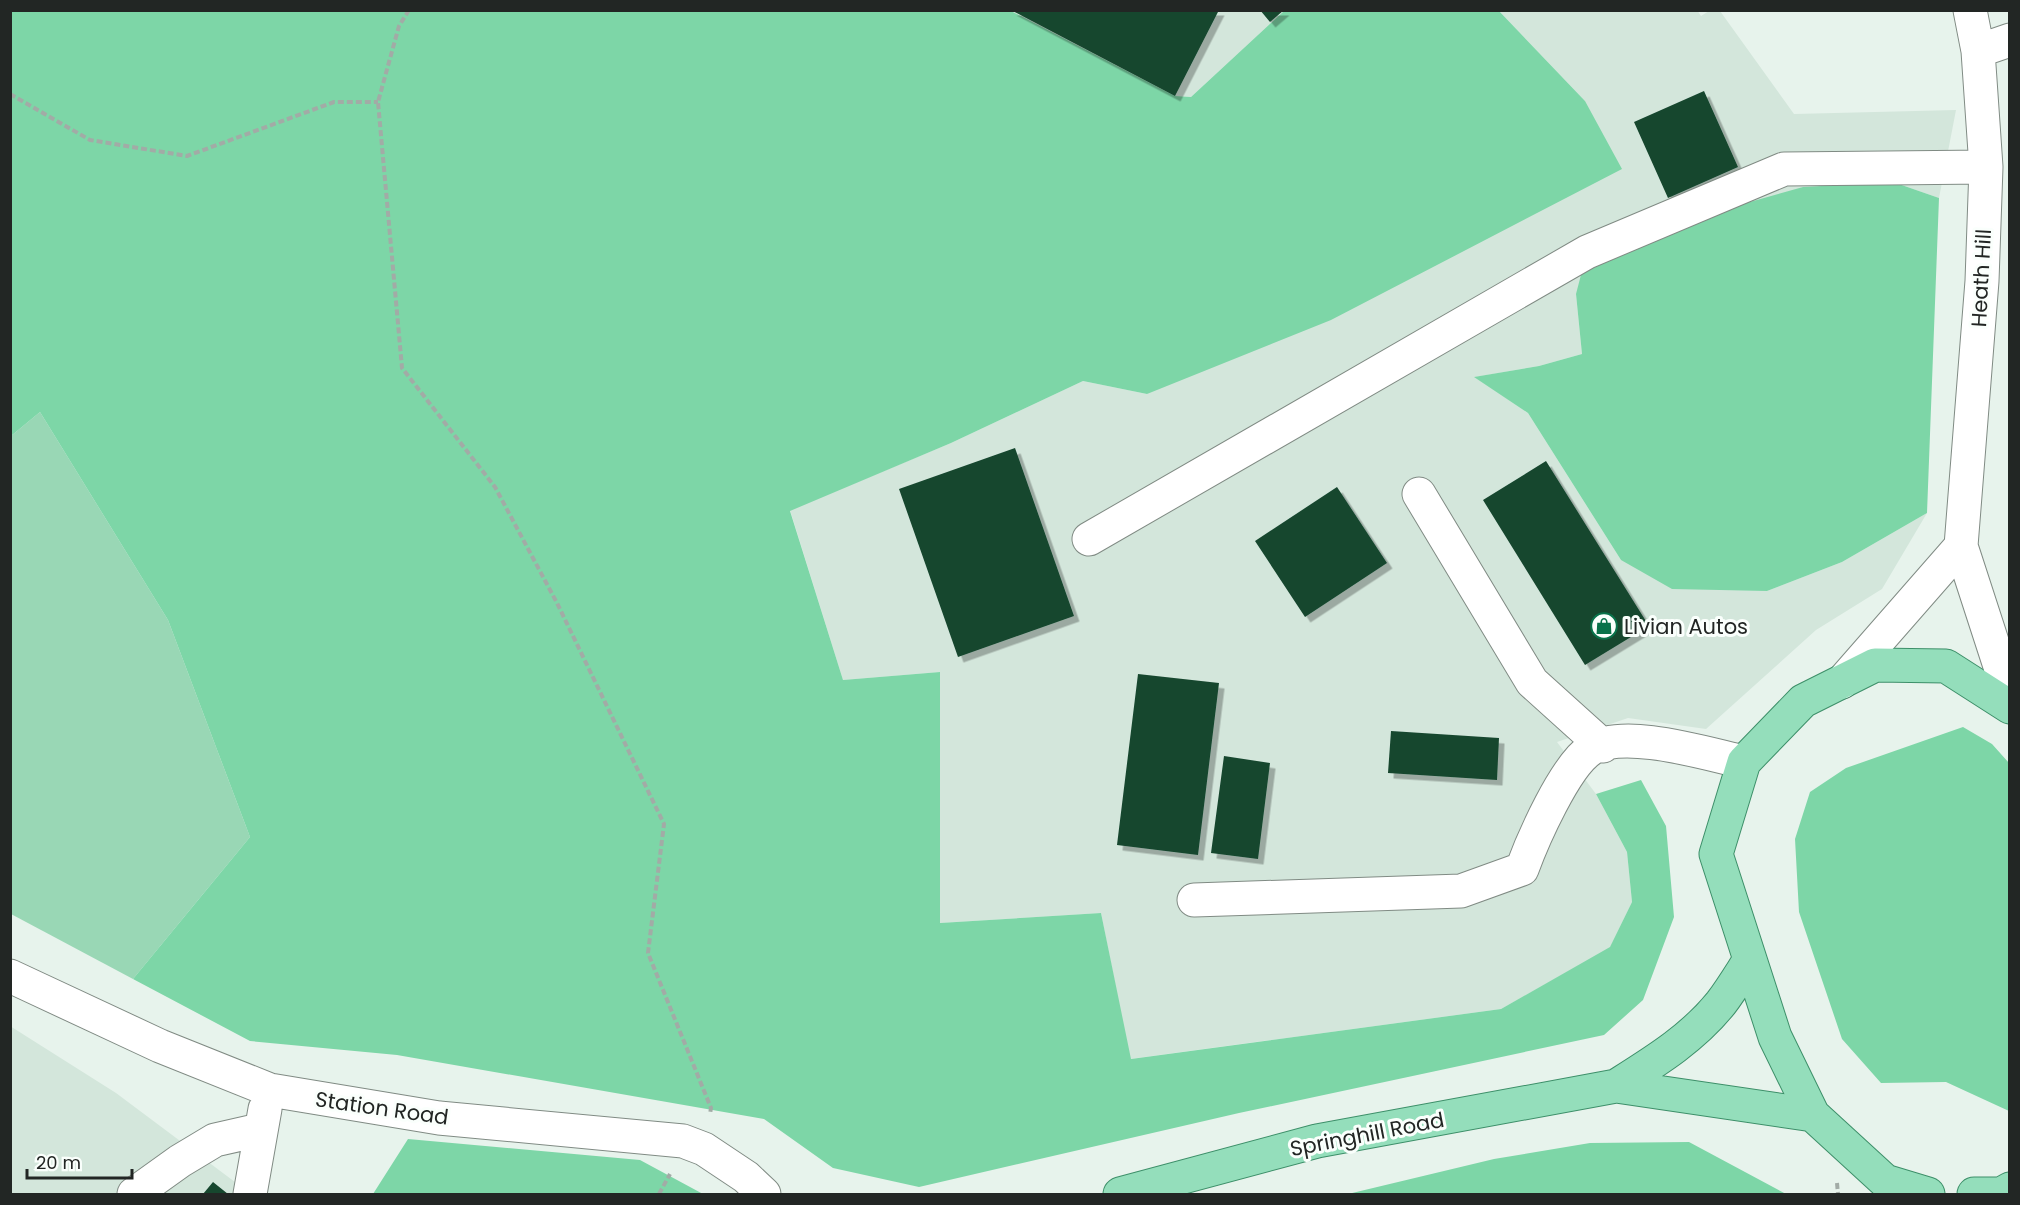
<svg xmlns="http://www.w3.org/2000/svg" width="2020" height="1205" font-family="Poppins,sans-serif">
	<defs>
		<filter id="shadow"><feDropShadow dx="5.5" dy="5.5" stdDeviation="0" flood-color="#0004"/></filter>
	</defs>
	<rect width="100%" height="100%" fill="#e7f3ec"/>
	<path fill="#d3e6db" d="M1697,10L1701,16L1709,11H1720L1794,114L1956,110L1939,198L1893,182L1803,187L1576,294L1582,354L1539,366L1475,377L1528,413L1621,560L1767,591L1842,562L1927,513L1882,589L1816,630L1706,729L1628,718L1557,742L1596,794L1627,852L1632,902L1610,948L1501,1009L1130,1059L1101,913L940,923V672L843,680L790,510L951,443L1083,381L1147,394L1585,101L1499,11Z
		M1009,11H1284L1191,97L1175,96Z
		M10,1026L116,1093L251,1194H11Z"/>
	<path fill="#99d7b5" d="M40,412L168,620L250,837L133,979L11,914V436Z"/>
	<path fill="#7dd6a7" d="M11,11H1011L1175,96L1191,97L1284,11H1499L1585,101L1622,169L1331,320L1147,394L1083,381L951,443L790,511L843,680L940,672V923L1101,913L1131,1059L1501,1009L1610,947L1632,902L1627,852L1596,794L1641,780L1666,826L1674,917L1643,1000L1604,1035L1239,1113L919,1187L833,1168L764,1119L397,1055L250,1041L133,979L250,837L168,620L40,412L11,436Z
		M1893,182L1939,198L1927,513L1842,562L1767,591L1672,589L1621,560L1528,413L1474,377L1539,366L1582,354L1576,294L1582,271L1707,214L1803,187Z
		M1963,727L1992,744L2009,763V1111L1946,1082L1881,1083L1842,1039L1799,912L1795,839L1810,792L1846,768Z
		M408,1139L640,1160L703,1194H373Z
		M1689,1142L1786,1194H1348L1494,1159L1590,1143Z"/>
	<path fill="#16462f" filter="url(#shadow)" d="M1011,10H1219L1175,96Z
		M1260,10H1284L1270,22Z
		M1704,91L1738,167L1668,198L1634,122Z
		M1015,448L1074,616L958,657L899,489Z
		M1546,461L1649,626L1585,665L1483,500Z
		M1337,487L1387,563L1305,617L1255,541Z
		M1138,674L1219,683L1198,855L1117,845Z
		M1391,731L1499,738L1497,780L1388,773Z
		M1224,756L1270,763L1258,859L1211,853Z
		M213,1182L228,1194H203Z"/>
	<g fill="none" stroke-linecap="round" stroke-linejoin="round">
		<g stroke="#808b84" stroke-width="35">
			<path id="minor" d="M1970,10L1978,51L1986,167L1982,281L1961,546L2010,697
				M1978,51L2010,40
				M1419,494L1532,682L1603,746
				M1089,539L1587,252L1784,169L1986,167
				M1842,682L1961,546
				M1194,900L1461,891L1522,869C1533,839 1565,766 1591,749C1624,728 1707,754 1744,762
				M10,976L160,1046L270,1090L439,1118L683,1141L704,1149L746,1177L764,1194
				M134,1194L180,1161L215,1140L259,1130
				M250,1194L265,1109"/>
		</g>
		<g stroke="#3d8f69" stroke-width="35">
			<path id="major" d="M1616,1086C1654,1062 1692,1039 1721,1003C1731,990 1740,975 1749,961
				M1120,1194L1317,1141L1616,1086L1813,1115
				M1928,1194L1885,1181L1813,1115L1775,1037L1716,854L1744,762L1803,701L1875,665L1946,666L2010,707
				M1974,1194H2001L2010,1189"/>
		</g>
		<path stroke="#a2aba6" stroke-width="4" stroke-dasharray="6 3" stroke-linecap="butt" d="M409,10L399,26L378,102L402,368L495,487L557,603L664,824L648,953L711,1108L710,1114
			M10,94L90,140L187,156L334,102H378
			M1837,1183L1838,1194
			M659,1194L670,1174"/>
		<use href="#minor" stroke="#fff" stroke-width="33"/>
		<use href="#major" stroke="#94debb" stroke-width="33"/>
	</g>
	<defs>
		<g id="shop-ring" transform="scale(1.35)"><circle r="9.5" fill="#fafffc" stroke="#09724a" stroke-width="1.5"/><path d="M-5-2.5h2.3a2.7 3.5 0 0 1 5.4 0H5L5.5 6h-11ZM-1.5-2.5h3a1.5 2.3 0 0 0-3 0Z" fill="#09724a"/></g>
	</defs>
	<g fill-rule="evenodd">
		<use href="#shop-ring" x="1604" y="626"/>
	</g>
	<g text-anchor="middle" dominant-baseline="central" stroke-width="6" stroke-linejoin="round" paint-order="stroke">
		<g font-size="21" fill="#222624" stroke="#fafffc">
			<text transform="translate(1981 278) rotate(-87)">Heath Hill</text>
			<text transform="translate(382 1108) rotate(8)">Station Road</text>
			<text transform="translate(1367 1134) rotate(-11)">Springhill Road</text>
		</g>
		<g font-size="21" fill="#222624" stroke="#fafffc" text-anchor="start">
			<text x="1624" y="626">Livian Autos</text>
		</g>
	</g>
	<rect width="2020" height="1205" fill="none" stroke="#222624" stroke-width="24"/>
	<path d="M27 1169v9h105v-9" fill="none" stroke="#222624" stroke-width="3"/>
	<text x="36" y="1169" font-size="18" fill="#222624" stroke="#fafffc" stroke-width="4.5" paint-order="stroke">20 m</text>
</svg>
